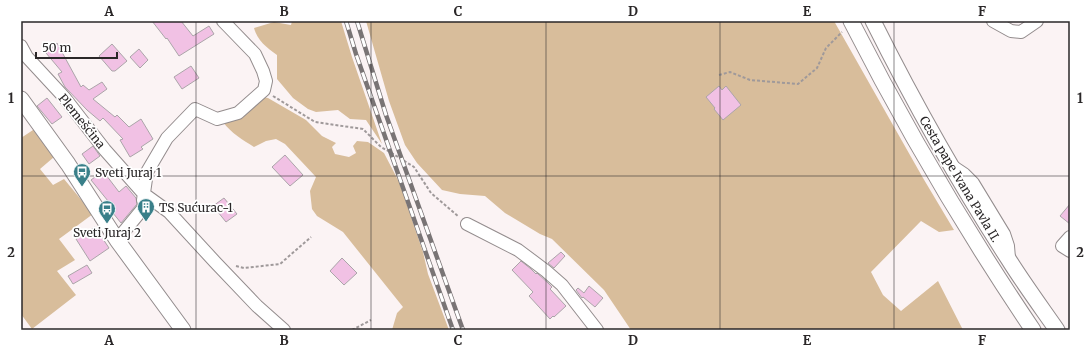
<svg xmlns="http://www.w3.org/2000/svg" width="1091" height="351" font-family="Merriweather,serif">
	<rect width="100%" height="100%" fill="#fbf3f4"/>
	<path fill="#d8bd9b" d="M292,21H341L352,57L382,144L366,120L350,119L338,110L316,112L308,109L293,98L277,79V55C267,48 257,40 254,28L274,22L291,25Z
		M366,21H834L923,178L954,230L939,232L921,221L871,272L883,295L901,311L938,281L963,330H631L604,290L552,239L540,234L505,213L485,196L460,194L442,190L417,163L405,145L389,101Z
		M262,97L268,98L306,120L322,136L336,143L332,147L335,154L349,157L356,153L353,146L357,141L368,142L384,153L399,182L423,252L428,274L449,330H392L397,313L403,307L343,232L317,216L312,209L310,191L316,177L285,144L276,139L266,141L254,147C243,140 231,133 223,122Z
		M36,128L54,157L40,169L53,185L64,179L93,214L59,239L75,260L57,271L76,295L32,329L21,314V138Z"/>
	<path fill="#f1c1e4" stroke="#aba5a9" d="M152,21H181L193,36L209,26L214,34L179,56L167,38L166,39Z
		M57,43L81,87L83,85L89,90L102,82L107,89L93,99L115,117L117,115L129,127L141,119L153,139L141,147L143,149L130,157L120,140L123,139L103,118L100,121L87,110L65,87L58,74L62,72L46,53Z
		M112,44L127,61L115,71H112L99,56Z
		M139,49L148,60L140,68L130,57Z
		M191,66L199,78L182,89L174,77Z
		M719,86L722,90L726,86L741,105L723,120L714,109L715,108L706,97Z
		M47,98L62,117L52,124L37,106Z
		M93,146L100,156L89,164L82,154Z
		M285,155L303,175L290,186L272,167Z
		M103,171L119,192L126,186L136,198L137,204L121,223L105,203L108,201L91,180Z
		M224,198L237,214L226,222L213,206Z
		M1070,204V224L1060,216Z
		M95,227L109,248L90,261L76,239Z
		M561,252L565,256L554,268L548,263Z
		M342,258L357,273L344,285L330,271Z
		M521,261L531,269L536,274L537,273L548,283L552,287L550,289L566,306L554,317L553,316L550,319L529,296L533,292L512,270Z
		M87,265L92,273L73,284L68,276Z
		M589,286L603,298L595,307L583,297L582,298L576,290L578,288L584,293Z"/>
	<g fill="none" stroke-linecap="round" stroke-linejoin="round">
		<g stroke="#938c8d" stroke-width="14">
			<path id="minor" d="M993,21L1011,31L1021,32L1037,21
				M21,46L27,57L64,97L105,150L144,194L169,212L215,262L257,306L284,330
				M952,166L964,174L973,183L1004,234L1008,246L1009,258
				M467,224L518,250L546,271L562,285L597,330
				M1070,237L1062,246L1070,251
				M117,240L145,206L143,200L147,172L167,138L195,109L217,119L238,113L264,90L266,81L263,71L255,54L223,21"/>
		</g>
		<g stroke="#938c8d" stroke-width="17">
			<path id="major" d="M851,21C905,127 966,231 1033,330
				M873,21C914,103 959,183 1009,260C1024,284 1041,307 1057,330
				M21,99L68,164L117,240L183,330"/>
		</g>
		<path stroke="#9f999a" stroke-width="2" stroke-dasharray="3 2" stroke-linecap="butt" d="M719,75L730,72L750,80L798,84L817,68L826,48L842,32
			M273,96L315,122L363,129L381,147L390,152L414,167L431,193L459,217
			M236,266L244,268L280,264L311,237
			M352,330L371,320"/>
		<use href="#minor" stroke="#fff" stroke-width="12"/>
		<use href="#major" stroke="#fff" stroke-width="15"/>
		<g stroke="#797475" stroke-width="4.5">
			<path id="rail" d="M346,21L356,54L453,330
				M357,21L386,115L463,330"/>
		</g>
		<use href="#rail" stroke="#fff" stroke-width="3" stroke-dasharray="9" stroke-linecap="butt"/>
	</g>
	<path fill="none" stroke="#2a2728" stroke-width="1" stroke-opacity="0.55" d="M196,21V330M371,21V330M546,21V330M720,21V330M894,21V330M21,176H1070"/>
	<defs>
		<g id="bus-pin" transform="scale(0.9)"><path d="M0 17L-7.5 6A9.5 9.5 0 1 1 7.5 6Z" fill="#397f89" stroke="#fff"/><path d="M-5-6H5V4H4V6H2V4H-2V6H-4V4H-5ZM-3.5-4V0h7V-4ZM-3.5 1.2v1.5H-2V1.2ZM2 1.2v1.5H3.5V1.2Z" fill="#fff"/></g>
		<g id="building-pin" transform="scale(0.9)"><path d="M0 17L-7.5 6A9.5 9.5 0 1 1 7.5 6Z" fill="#397f89" stroke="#fff"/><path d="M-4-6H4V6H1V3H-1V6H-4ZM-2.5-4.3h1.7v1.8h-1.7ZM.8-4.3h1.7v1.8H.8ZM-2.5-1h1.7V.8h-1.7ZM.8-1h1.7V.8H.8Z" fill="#fff"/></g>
	</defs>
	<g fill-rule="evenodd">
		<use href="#bus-pin" x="82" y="172"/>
		<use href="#building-pin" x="146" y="207"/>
		<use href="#bus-pin" x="107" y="209"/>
	</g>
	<g text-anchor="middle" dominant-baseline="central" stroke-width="3.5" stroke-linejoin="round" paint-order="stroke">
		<g font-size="12" fill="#2a2728" stroke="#fff">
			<text transform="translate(82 121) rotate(51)">Plemešćina</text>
			<text transform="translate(960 179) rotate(59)">Cesta pape Ivana Pavla II.</text>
		</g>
		<g font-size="12" fill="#2a2728" stroke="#fff" text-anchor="start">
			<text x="95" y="172">Sveti Juraj 1</text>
			<text x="159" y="207">TS Sućurac-1</text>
			<text x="107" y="232" text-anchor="middle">Sveti Juraj 2</text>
		</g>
	</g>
	<rect width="1091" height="351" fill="none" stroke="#ffffff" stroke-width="44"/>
	<path d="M36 52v6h81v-6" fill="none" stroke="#2a2728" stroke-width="2"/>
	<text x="42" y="52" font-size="12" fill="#2a2728" stroke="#ffffff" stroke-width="3" paint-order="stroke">50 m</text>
	<rect x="22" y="22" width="1047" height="307" fill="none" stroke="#2a2728" stroke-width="1.5"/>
	<g font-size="13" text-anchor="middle" font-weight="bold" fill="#2a2728">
		<text x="109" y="16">A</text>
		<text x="284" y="16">B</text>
		<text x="458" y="16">C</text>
		<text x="633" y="16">D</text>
		<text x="807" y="16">E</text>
		<text x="982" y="16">F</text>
		<text x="11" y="103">1</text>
		<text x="1080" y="103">1</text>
		<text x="11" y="257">2</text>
		<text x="1080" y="257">2</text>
		<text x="109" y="345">A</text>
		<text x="284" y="345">B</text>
		<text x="458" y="345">C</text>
		<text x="633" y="345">D</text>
		<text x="807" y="345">E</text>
		<text x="982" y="345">F</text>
	</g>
</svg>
